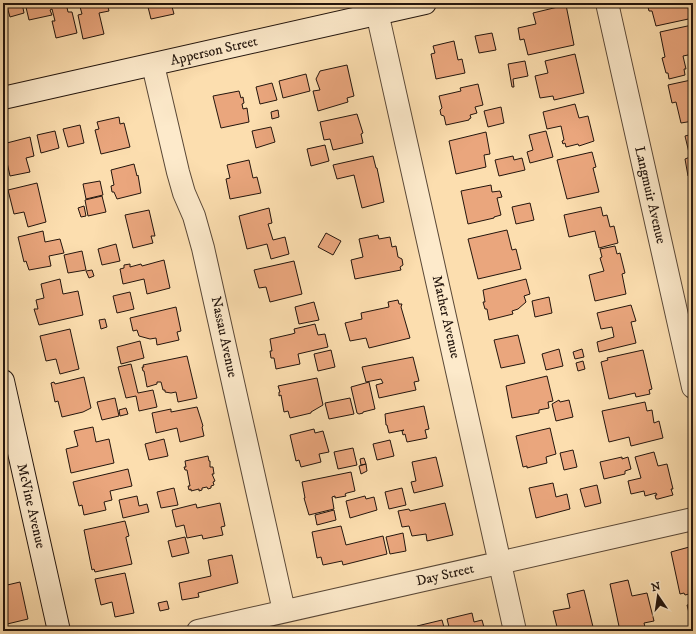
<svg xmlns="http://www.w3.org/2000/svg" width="696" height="634" font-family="'IM FELL DW Pica',serif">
	<rect width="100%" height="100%" fill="#fcdeaf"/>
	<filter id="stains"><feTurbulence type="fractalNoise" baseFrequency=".005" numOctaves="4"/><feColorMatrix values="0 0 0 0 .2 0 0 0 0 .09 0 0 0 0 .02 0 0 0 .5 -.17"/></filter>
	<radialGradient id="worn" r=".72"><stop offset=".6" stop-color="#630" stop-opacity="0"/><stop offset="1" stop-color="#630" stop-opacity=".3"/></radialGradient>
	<path fill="#eaa67d" stroke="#23150d" d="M6,3H22L24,13L10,17Z
		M25,3H66L68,12H72L77,33L56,38L52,21H55L52,9L50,10L52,15L29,20Z
		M79,3H107L109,11L99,13L104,34L83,39L78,15L82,14Z
		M147,3H171L174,14L151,19Z
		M647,3H693V18L656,26L652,11H649Z
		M566,5L574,45L528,55L524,39L520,40L518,28L536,24L533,13Z
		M692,25L693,54L683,56L686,69H684L685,75L669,79L668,73H666L662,58L665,57L660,32Z
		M3,30L7,49L3,50Z
		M492,33L496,50L479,53L475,36Z
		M454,41L458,60L462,59L465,73L436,79L431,54L435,53L433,46Z
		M575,54L584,93L554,100L553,96L540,98L535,76L548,73L545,61Z
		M525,61L528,76L513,79L514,87H512L508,64Z
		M347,65L354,96L347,98L348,102L318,111L313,91L320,90L316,79L320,71Z
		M306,74L310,91L283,98L279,81Z
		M691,80H693V121L681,123L676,102L672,103L668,85Z
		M272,83L277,100L260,104L256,87Z
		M478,84L483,105L475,107L477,113L470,115L471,118L469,119V120L446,125L444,116L441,115L440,110L442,108L439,96L461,91L460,88Z
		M239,91L241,98L243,97L244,103L242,104L243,109L247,108L249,122L221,128L213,96Z
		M575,104L579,118L588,116L594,141L579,146L578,144L566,147L565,143L563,144L562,141L564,140L561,126L547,129L543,112Z
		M501,107L504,123L488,127L484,111Z
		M278,110L279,117L272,119L271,112Z
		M357,114L363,133L361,134L363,143L333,150L330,139L324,140L320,122Z
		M119,117L120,124L124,123L130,147L101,154L95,130L99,129L97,122Z
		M80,125L84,143L68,147L63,129Z
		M271,127L275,142L256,148L252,131Z
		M55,131L59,148L41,153L37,135Z
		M546,131L553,157L530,163L527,152L533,150L529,135Z
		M486,132L490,154L484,155L486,167L456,174L449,141Z
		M693,134V175L688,176L685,159L690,157L685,136Z
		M30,137L34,156L26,158L30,172L10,176L3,144Z
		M325,145L329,161L311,166L307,149Z
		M592,152L596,167L593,168L599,192L567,199L557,160Z
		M373,156L376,168H377L384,202L362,208L354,175L337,179L333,165Z
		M513,156L514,160L522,158L525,170L499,176L495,160Z
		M249,160L253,178L257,177L261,193L230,199L226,179L230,178L227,165Z
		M134,164L137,176L138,175L141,193L117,199L114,192H112L111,186L114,185L111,170Z
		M100,181L103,195L86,199L83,184Z
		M37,183L46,222L28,227L24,212L14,214L8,190Z
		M491,185L492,192L500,191L502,197L497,198L501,215L494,217V218L468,224L461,191Z
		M102,196L106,212L88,216L85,200Z
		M530,203L534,220L516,224L512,207Z
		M84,206L86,216L81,217L78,208Z
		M601,207L603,216L607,215L610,227L614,226L618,243L599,248L595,231L569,237L564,215Z
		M269,208L272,223L268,224L273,240L285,237L289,254L271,259L267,244L247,249L239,216Z
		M149,210L155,236H151L153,243L133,248L125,215Z
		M507,230L512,250L516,249L521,269L478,279L468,239Z
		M43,231L45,242L60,239L64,253L49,256L51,266L29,270L26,261L24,262L18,237Z
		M326,233L341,241L333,255L318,247Z
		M378,235L379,239L390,237L392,247L396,246L398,257L402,259L403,265L400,267L401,270L355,279L351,260L363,257L359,239Z
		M116,244L120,261L102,265L98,249Z
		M615,246L617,254L620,253L625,273L622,274L626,294L595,301L589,275L604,271L600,258L602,257L600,249Z
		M82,251L86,270L68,273L64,255Z
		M164,260L170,288L147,294L144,279L123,284L120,269L124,268V265L130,264V267L141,264L142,266Z
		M294,261L302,294L270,302L266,287L259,288L254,270Z
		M92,270L94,276L89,278L86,271Z
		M60,279L63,294L78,291L83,315L39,325L34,309H38L36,300L44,298L41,284Z
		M526,279L530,294L524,296L526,302L518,309L512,311L513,314L489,320L487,309H485L483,302H485L483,290Z
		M130,292L134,309L117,313L113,296Z
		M549,297L552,313L535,317L532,301Z
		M398,300L399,304H402L401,307L410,338L369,348L366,338L350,341L345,323L362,319L361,313L389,307L388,302Z
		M314,302L319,320L299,324L295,307Z
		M631,305L636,321L631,322L636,343L599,352L597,342L614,337L612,327L601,329L597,313Z
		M176,307L181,331L177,332L179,340L157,345L156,338L150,339L139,336L137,330L133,331L130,318Z
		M105,319L107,327L101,329L99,320Z
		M315,324L318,335L325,334L328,347L298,354L300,364L276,369L274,358H271L270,351H272L270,339L292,334L295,333L294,329Z
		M70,329L79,369L60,374L56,359L46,361L40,336Z
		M518,335L525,363L501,368L494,340Z
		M140,341L144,358L121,364L117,347Z
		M559,349L563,366L546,370L542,354Z
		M582,349L584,357L575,359L573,352Z
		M331,350L335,367L318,371L314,354Z
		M643,350L652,389L649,390L650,394L636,397L635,393L609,399L601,362L608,360L607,358Z
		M187,356L197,398L178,402L176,392L171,393L165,392V390H163L161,382H157V384L147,387L144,371H143L142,367H144L143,365Z
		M413,357L419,381L414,382L416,390L379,398L376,385L383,383L381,379L366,382L362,367Z
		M583,361L585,369L578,371L576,363Z
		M131,364L138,393L153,390L157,407L139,411L136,396L126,398L118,367Z
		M547,376L553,401L548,402L549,408L539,410V413L512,418L506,386Z
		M84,377L91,408L83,412L62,417L58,401L55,402L51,383L54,382L55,384Z
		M317,378L323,405L311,412V413L290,418L288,411L284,412L281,395L279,396V392H280L278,386Z
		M369,382L375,409L363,412V413L359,414L357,413L351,387Z
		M115,398L119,416L102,420L97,402Z
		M350,398L354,414L329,419L325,403Z
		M559,400L560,402L569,400L573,417L556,421L552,404Z
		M645,402L647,411L652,410L654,423L659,421L663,438L631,446L629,437L609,442L602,411Z
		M424,406L429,429L425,430L427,438L407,442L405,434L403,435L402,431L404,430L389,433L387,425H386L385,414Z
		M197,407L203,426L202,427L204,436L180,442L177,428L156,433L152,413L171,409V412Z
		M126,408L128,414L120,416L119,410Z
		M93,427L96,442L109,439L114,463L71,473L66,449L78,446L74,431Z
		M550,428L556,454L546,457L547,463L527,468V466L523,467L516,436Z
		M314,429L315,433L323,431L329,452L319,454L321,462L301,467L299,460L296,461L290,435Z
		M164,439L168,456L149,460L145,444Z
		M390,440L394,456L377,460L373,444Z
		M353,448L357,465L338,469L334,452Z
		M573,450L577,467L564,470L560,453Z
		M654,452L658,466L667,464L673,489H671L673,495L658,499H656L655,495H657L656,493L645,496L644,491L631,494L628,481L641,478L635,457Z
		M208,456L209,461H210V467H213L214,474H212L215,481L213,482L214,485L211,486V488L208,489L207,487L202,488V490L199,491V489L191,491V489L189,490L188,486H190L187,470H185L184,467H186L185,461Z
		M436,457L443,486L414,493L411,482L416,481L412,462Z
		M622,457V459L628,457L631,469L625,471V474L604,479L600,462Z
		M364,458L366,464L361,465L360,459Z
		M366,464L367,471L361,474L359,466Z
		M128,469L132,486L110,491L112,500L104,502L106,510L84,515L82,505L79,506L73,482Z
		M351,472L355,491L347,493L345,494L346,496L335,498V496L332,497L334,509L309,515L304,498H305L302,482Z
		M553,483L556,497L567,494L570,509L536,518L529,488Z
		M597,485L601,503L585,507L580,489Z
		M174,488L178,505L161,508L157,492Z
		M402,488L406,505L389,509L385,492Z
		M137,496L139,506L147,504L149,512L123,518L119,500Z
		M365,496L366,499L374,497L377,510L350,518L346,501Z
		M220,503L225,526L221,527L223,535L203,539L202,535L187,538L184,525L176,527L172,510L196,504L197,508Z
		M445,503L453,535L427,541L426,534L412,536L409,526L402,527L398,511L409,509L410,511Z
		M334,510L336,520L317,525L315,515Z
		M125,521L129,536L126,537V538L132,564L95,572L94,569L92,570L84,530Z
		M341,526L346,545L383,536L387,554L343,565L342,561L323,565L321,557L317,558L312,532Z
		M403,533L406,551L390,554L386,537Z
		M185,537L189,553L172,557L168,541Z
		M693,546V593L685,595L684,593L680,594L671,552Z
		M232,555L238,583L198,593L199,597L182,600L179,583L211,576L208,560Z
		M125,573L134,613L115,617L112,602L101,605L95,579Z
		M628,580L632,596L647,593L654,621L644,623L646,631H620L610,584Z
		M20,582L28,619L3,625V586Z
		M584,590L594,631H558L553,611L570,608L567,594Z
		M167,601L169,609L160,611L158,603Z
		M693,604V629L687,605Z
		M472,613L474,622L482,620L485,631H450L447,619Z
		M442,620L445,631H419L417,626Z"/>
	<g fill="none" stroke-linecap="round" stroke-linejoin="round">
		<g stroke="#594736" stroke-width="24">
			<path id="street" d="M375,3L515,631
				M607,3L693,387
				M153,65L178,172L184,193L194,216L203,248L284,611
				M198,631L693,519"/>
		</g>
		<g stroke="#23150d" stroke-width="24">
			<path id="secondary" d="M3,98L425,3
				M3,381L59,631"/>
		</g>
		<use href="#street" stroke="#fdeacb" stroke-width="22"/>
		<use href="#secondary" stroke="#fdeacb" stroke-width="22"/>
	</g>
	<g text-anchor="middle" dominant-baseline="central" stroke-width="3" stroke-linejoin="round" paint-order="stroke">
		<g font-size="14" fill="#23150d" stroke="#fdeacb">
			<text transform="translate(214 51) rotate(-13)">Apperson Street</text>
			<text transform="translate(650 195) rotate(77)">Langmuir Avenue</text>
			<text transform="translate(446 317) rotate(77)">Mather Avenue</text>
			<text transform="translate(224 337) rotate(78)">Nassau Avenue</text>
			<text transform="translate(31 506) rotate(77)">McVine Avenue</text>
			<text transform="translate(445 575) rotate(-13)">Day Street</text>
		</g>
	</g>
	<rect width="696" height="634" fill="none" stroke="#fcdeaf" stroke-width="16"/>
	<rect x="4" y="4" width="688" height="626" fill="none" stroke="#23150d" stroke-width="2"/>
	<rect x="8" y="8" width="680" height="618" fill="none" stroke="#23150d"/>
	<g transform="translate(658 596) rotate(347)" stroke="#fdeacb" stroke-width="3" paint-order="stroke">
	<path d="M0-3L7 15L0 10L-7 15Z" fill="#23150d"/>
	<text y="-6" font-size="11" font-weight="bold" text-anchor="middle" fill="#23150d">N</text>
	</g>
	<rect width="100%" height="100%" filter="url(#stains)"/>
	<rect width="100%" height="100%" fill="url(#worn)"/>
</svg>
